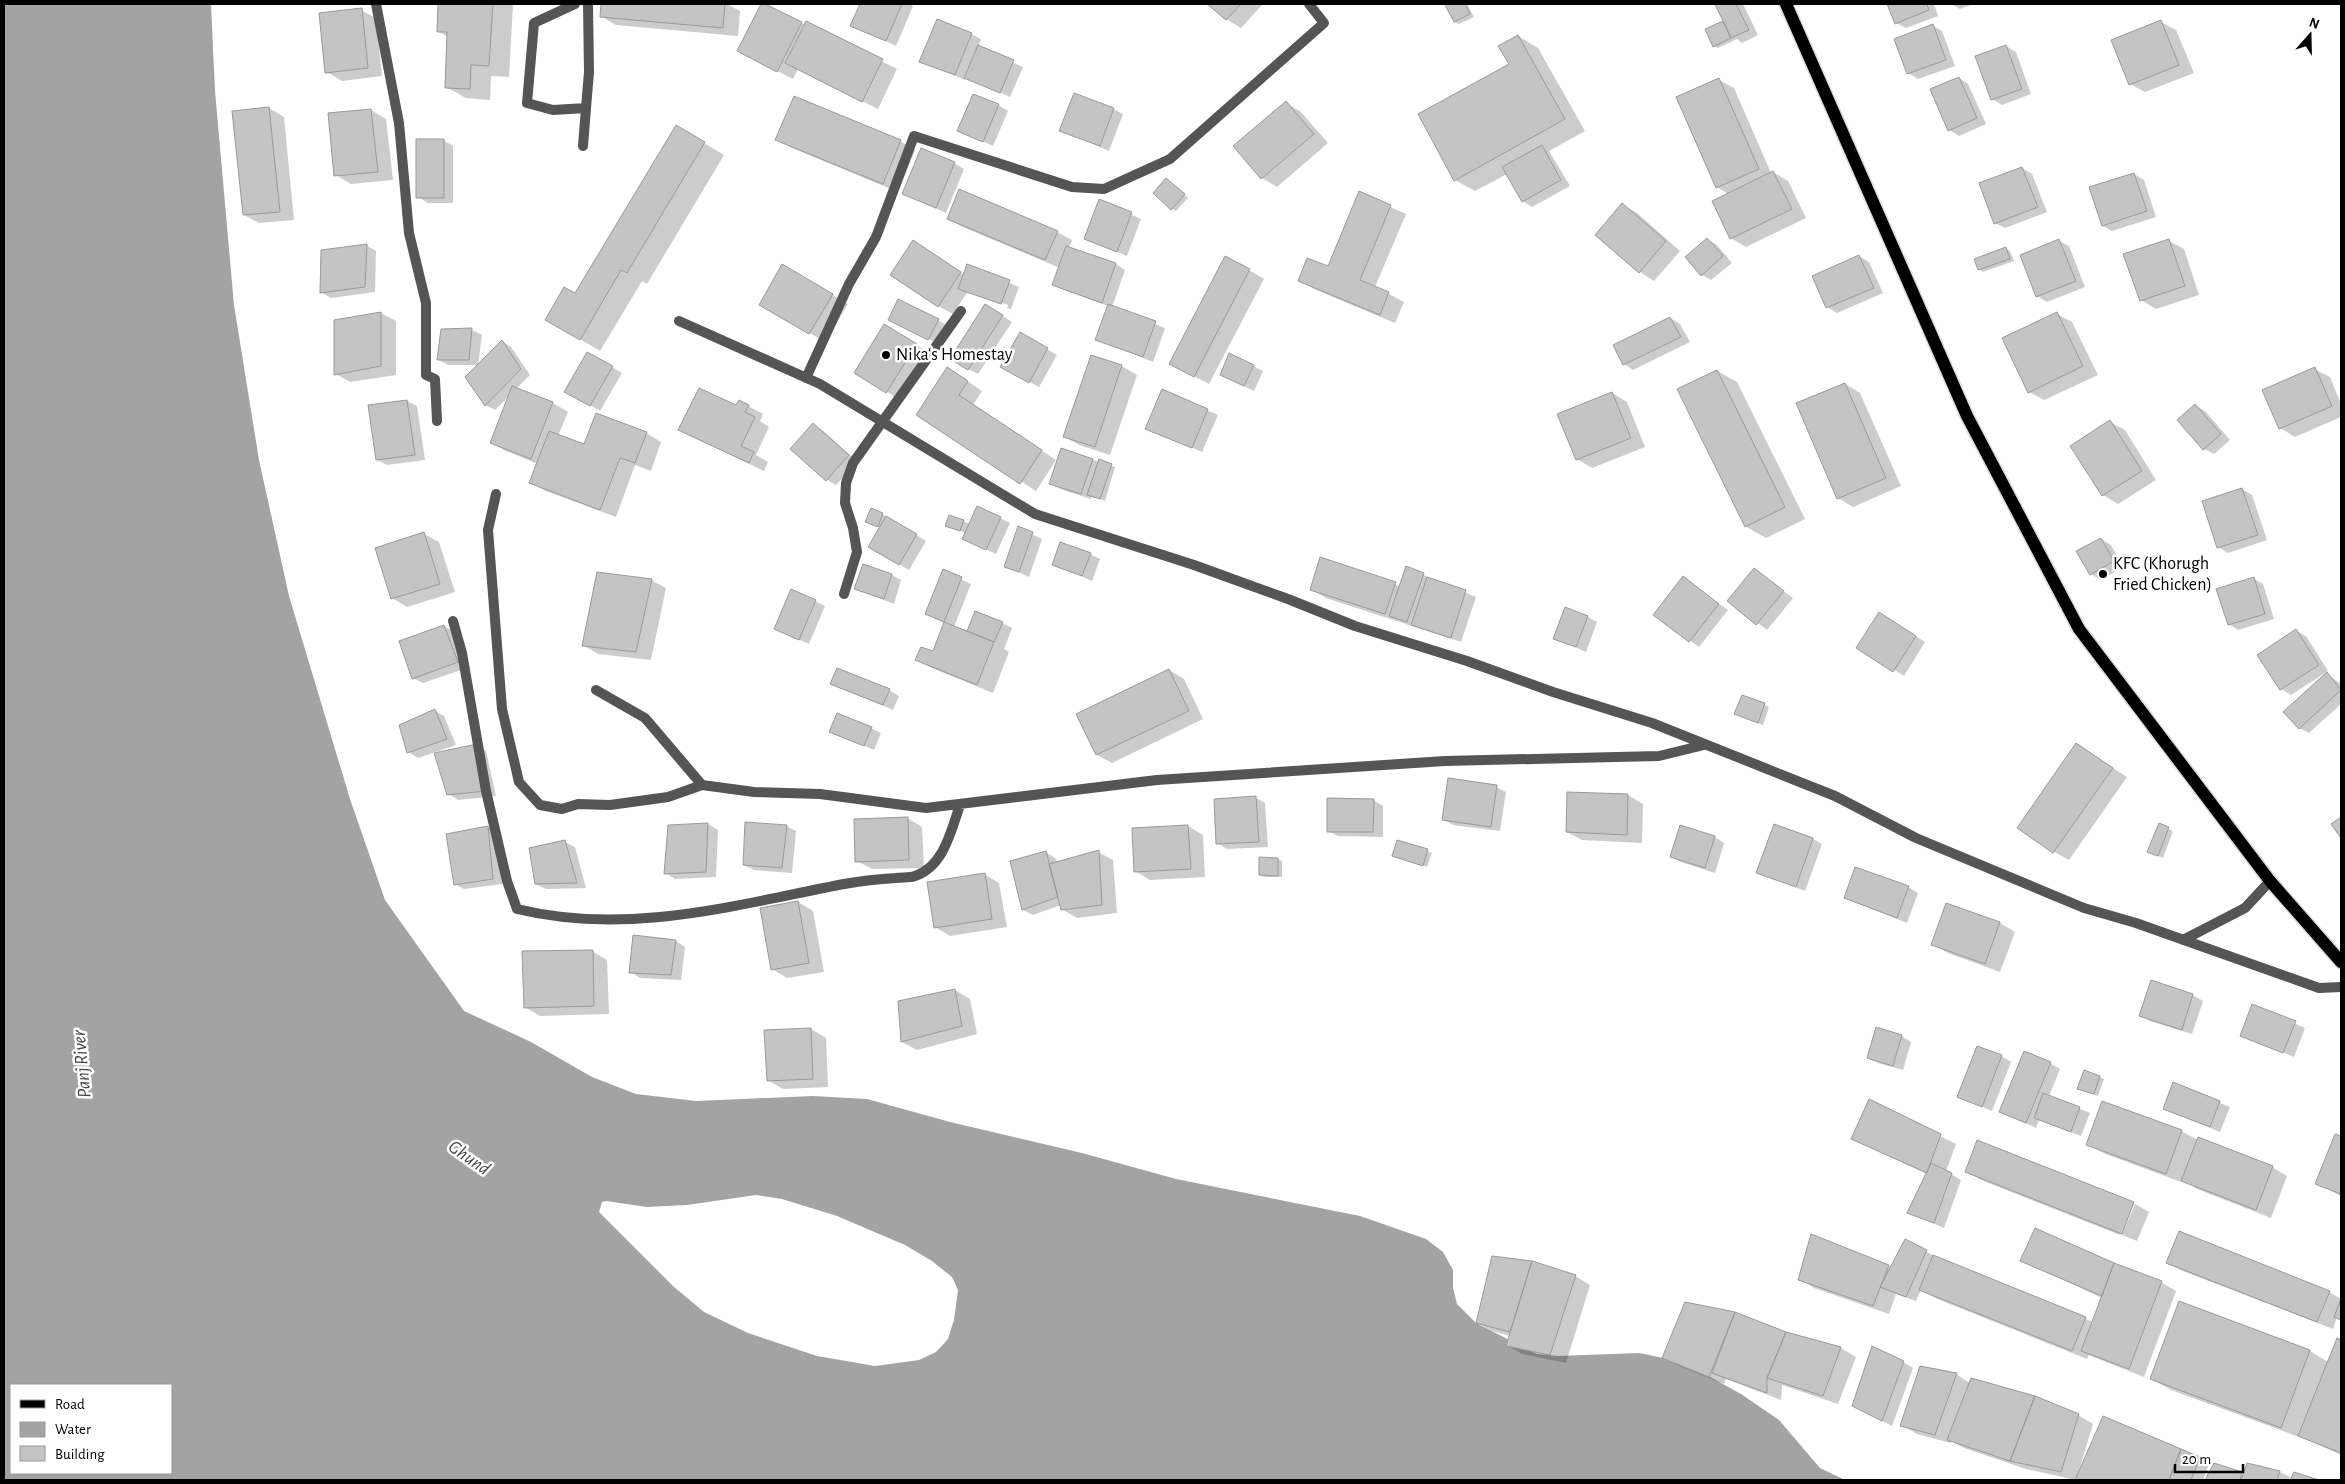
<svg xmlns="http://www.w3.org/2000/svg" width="2345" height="1484" font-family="'Alegreya Sans',sans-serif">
	<rect width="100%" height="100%" fill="#fff"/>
	<path fill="#a3a3a3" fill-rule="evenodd" d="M4,4H211L215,91L234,305L259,460L289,596L350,799L385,900L464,1011L531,1042L592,1077L636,1094L696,1101L813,1096L867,1099L950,1122L1082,1153L1176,1179L1360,1216L1426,1239L1443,1252L1453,1270V1288L1457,1304L1476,1323L1537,1354L1558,1356L1639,1353L1683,1362L1741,1394L1779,1420L1820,1468L1845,1480H4ZM756,1195L782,1199L837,1216L905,1245L932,1261L952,1277L958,1290L954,1320L948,1339L936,1352L919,1360L875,1366L817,1356L748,1333L704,1312L674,1287L599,1212L602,1202L606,1201L647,1207L687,1205ZM11,1385H171V1473H11Z"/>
	<path fill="#0003" d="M439,4H513L509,77L491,76L490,100L466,98L446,87L448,37L438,31Z
		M602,4H727L740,11L738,36L616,25L601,16Z
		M762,4L805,25L806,23L897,69L878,109L798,69L793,79L739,51Z
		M861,4H909L913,6L896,46L852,25Z
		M1209,4H1263L1241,28L1226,19Z
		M1450,4H1467L1474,17L1459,24L1454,22L1447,6Z
		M1717,4H1743L1758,35L1742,43L1737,39L1718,48L1714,46L1725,22Z
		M1888,4H1934L1938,16L1906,28L1896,23Z
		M1951,4H1973L1960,9Z
		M361,10L376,18L382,76L342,81L327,72Z
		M2161,22L2176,30L2194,73L2145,92L2130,84Z
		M1933,26L1942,31L1955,66L1918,79L1908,73Z
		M971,34L981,39L978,47L1023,67L1010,97L966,77L965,80L921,61Z
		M1518,36L1538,48L1585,131L1549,151L1570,186L1532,207L1523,201L1507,174L1475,191L1455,180L1510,64Z
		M2006,46L2016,52L2031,94L2002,105L1992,99Z
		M1959,78L1968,84L1986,124L1959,136L1949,130Z
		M1719,80L1734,88L1771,173L1773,172L1788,181L1806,218L1746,247L1731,238L1728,194L1717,187Z
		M794,97L900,141L915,150L898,192L792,148L777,139Z
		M1286,103L1301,112L1328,143L1277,187L1262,178Z
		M998,105L1008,111L993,146L959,130Z
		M269,108L284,117L294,220L259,223L244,215L234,112Z
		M1113,109L1123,114L1109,151L1061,130Z
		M371,110L386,119L393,180L351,184L336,175L329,114Z
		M676,126L724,155L647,284L642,281L600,351L546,319L576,295Z
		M443,140L453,146V203H428L418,197Z
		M954,163L964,169L946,213L904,194Z
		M2022,168L2032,174L2047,212L2005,228L1995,223L1980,184Z
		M2134,174L2144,180L2156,217L2112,231L2103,226Z
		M1171,182L1188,198L1176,211L1172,209Z
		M1360,193L1406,214L1375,287L1404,302L1395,323L1314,289L1299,280L1329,268Z
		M1100,201L1141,219L1127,256L1086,238Z
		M1622,205L1637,213L1680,251L1654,281L1640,272Z
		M948,219L1057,232L1072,240L1069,248L1116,264L1125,270L1112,307L1165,328L1153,362L1097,339L1108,306L1064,290L1054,285L1060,268L963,227Z
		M1707,239L1717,245L1732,263L1711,280L1702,275Z
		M2059,241L2069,246L2085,287L2047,302L2037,296Z
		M2169,241L2184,249L2199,295L2156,309L2141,300Z
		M366,245L376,251L375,292L331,298L321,292Z
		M2006,249L2010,251L2014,261L1983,272L1979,269Z
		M928,250L964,275L967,266L1019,287L1011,309L1007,308L1008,305L968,291L953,314L938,306Z
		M1859,256L1869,262L1883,293L1837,313L1827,307Z
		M783,266L848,304L825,342L760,304Z
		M1249,270L1264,279L1209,384L1186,372Z
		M995,311L1012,322L978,374L968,369Z
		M381,313L396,321V375L350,382L336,374Z
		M2057,314L2072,322L2098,375L2044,400L2029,392Z
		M1670,318L1680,324L1690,342L1633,370L1624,364Z
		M938,320L948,326L939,344L899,325Z
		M442,330H472L482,335L478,365H448L439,360Z
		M894,331L926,351L897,398L855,372Z
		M1020,334L1057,355L1039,387L1002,366Z
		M502,341L511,347L530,375L516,389L553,403L568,412L558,436L585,446L646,433L661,442L651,471L635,465L616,517L546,491L531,483L538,464L506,451L491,443L509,396L495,410L485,405Z
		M587,353L622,373L600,411L566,391Z
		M1122,366L1137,375L1110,455L1079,445L1064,436Z
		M1253,366L1263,371L1254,391L1231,380Z
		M2314,369L2330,377L2341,404V417L2295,437L2280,428Z
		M1717,371L1737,382L1805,519L1766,538L1745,526Z
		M963,378L982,391L973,405L1056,460L1036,491L917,414Z
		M1845,384L1860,393L1901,486L1853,507L1838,498Z
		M1162,391L1218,415L1202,452L1147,428Z
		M1612,393L1627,402L1645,447L1592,468L1577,459Z
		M407,401L417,406L425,460L387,465L377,460Z
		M748,406L763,414L760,421L769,427L756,455L768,462L764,471L680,430L737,407Z
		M2196,406L2205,411L2230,440L2214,454L2204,449Z
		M2110,422L2125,430L2156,480L2118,504L2103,495L2071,446Z
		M813,425L823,431L858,462L836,485L827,480Z
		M1062,450L1115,467L1105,501L1092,496L1091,499L1060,489L1051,483Z
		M2242,489L2252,495L2267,540L2228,553L2218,547Z
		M882,514L926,541L909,570L870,547L881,527L871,524Z
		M1000,518L1010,523L996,554L963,539L966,533L946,526L963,521L970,524Z
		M1018,528L1042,539L1029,577L1005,566Z
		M424,534L439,542L455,592L407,607L392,598Z
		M2101,539L2111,545L2123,567L2101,580L2091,574Z
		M1090,554L1100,559L1092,581L1053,564Z
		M1321,559L1401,587L1407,568L1476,597L1461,642L1326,598L1311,589Z
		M1755,570L1793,598L1767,630L1729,601Z
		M943,571L971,584L954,627L972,635L1002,623L1012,628L1004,649L1009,652L993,693L932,668L917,660L933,653L945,623L926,614Z
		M892,575L901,580L894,604L856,589Z
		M1683,578L1728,610L1699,647L1654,614Z
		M2254,579L2263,584L2274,619L2238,630L2229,624Z
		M651,580L666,588L651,660L598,654L583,645Z
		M815,601L825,606L809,644L775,629Z
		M1588,617L1597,622L1586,652L1555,638Z
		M1889,619L1925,642L1904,676L1858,647Z
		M444,626L454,632L467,668L423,683L413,678Z
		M2296,631L2306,636L2328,671L2291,695L2281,689L2259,655Z
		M1169,670L1184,679L1203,719L1112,763L1097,755Z
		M2327,674L2341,684V704L2309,733L2299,728Z
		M832,684L889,690L899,696L893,710Z
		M1742,696L1769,707L1763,725L1740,716Z
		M435,711L444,716L456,745L418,758L408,752Z
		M871,728L881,733L874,750L831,731Z
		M2076,744L2127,777L2069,860L2054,852Z
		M477,746L486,751L496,796L458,800L449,794Z
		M1496,787L1506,792L1500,831L1453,825L1443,819Z
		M1628,795L1643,804L1642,843L1582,840L1567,832Z
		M1256,798L1265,803L1268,847L1227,849L1217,843Z
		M1373,800L1383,806V837L1338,836L1328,831Z
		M907,818L922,827L924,868L872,869L857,861Z
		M708,824L718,830L716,877L675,879L666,873L669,826Z
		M2159,825L2173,831L2163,858L2153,854Z
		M786,826L796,831L792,873L754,870L744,865Z
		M1188,826L1203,835L1205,877L1150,880L1135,871L1133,829Z
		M1681,826L1715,837L1724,843L1715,873L1681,862L1671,856Z
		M488,827L497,833L502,884L464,889L455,884Z
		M1813,839L1822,844L1805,891L1758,872Z
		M565,842L575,847L586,888L546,889L536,884Z
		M1427,851L1432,853L1427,867L1394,855Z
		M1046,852L1055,858L1057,863L1098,852L1113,860L1117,913L1077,918L1062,909L1061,905L1033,915L1023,910L1011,862Z
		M1278,859L1282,861V877H1265L1260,875Z
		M984,874L999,883L1007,927L950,936L935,927Z
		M1908,887L1918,893L1907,923L1845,898Z
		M798,902L813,911L824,972L787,978L772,969Z
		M1947,904L2000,923L2015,932L2000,972L1948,953L1933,944Z
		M676,941L685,947L681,980L640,978L631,972Z
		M592,951L607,960L609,1014L540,1016L525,1007Z
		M2151,981L2193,995L2203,1001L2192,1034L2150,1021L2140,1015Z
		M955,990L970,999L977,1034L917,1050L902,1042Z
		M2253,1006L2305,1028L2294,1057L2242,1035Z
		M811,1029L826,1038L828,1087L783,1089L768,1080Z
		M1877,1029L1902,1036L1911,1042L1903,1070L1878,1063L1868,1058Z
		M2001,1056L2011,1062L1992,1111L1959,1097Z
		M2050,1063L2060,1069L2049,1096L2090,1113L2081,1136L2039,1120L2036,1128L2001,1112Z
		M2099,1077L2104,1079L2098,1096L2083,1091Z
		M2174,1084L2230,1107L2220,1132L2164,1108Z
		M1870,1101L1956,1144L1946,1171L1961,1180L1944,1228L1909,1213L1927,1174L1853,1139Z
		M2181,1131L2198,1140V1138L2272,1167L2287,1176L2271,1218L2197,1189L2182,1180L2181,1182L2103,1153L2088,1144Z
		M2336,1135L2341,1137V1196L2317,1184Z
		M1978,1141L2134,1203L2120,1235L1981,1180L1966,1171Z
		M2135,1204L2149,1212L2137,1241L2122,1235Z
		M1906,1240L1936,1257L2093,1322L2102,1298L2022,1261L2161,1282L2176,1291L2144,1377L2089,1355L2087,1359L1935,1298L1921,1290L1916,1301L1896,1294L1889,1314L1814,1288L1800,1279L1888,1266L1892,1268Z
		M1493,1257L1532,1262L1575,1276L1590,1285L1566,1363L1522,1354L1507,1345L1510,1336L1492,1331L1477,1323Z
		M2168,1262L2329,1292L2341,1299V1320L2337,1317L2333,1329L2183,1271Z
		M1734,1313L1786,1333L1841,1348L1856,1357L1838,1404L1782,1385L1781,1400L1726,1379L1724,1384L1679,1366L1664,1358Z
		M2337,1339L2341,1341V1455L2302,1437V1438L2171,1390L2151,1379L2310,1351L2328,1362Z
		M1903,1362L1913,1368L1892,1426L1863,1411Z
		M1956,1374L1970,1383L2078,1415L2093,1424L2080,1467L2082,1468L2181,1451L2209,1464L2203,1480H2076L2026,1469L1964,1448L1951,1441L1950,1443L1917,1434L1902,1425Z
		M2214,1465L2244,1475L2248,1465L2280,1472L2290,1477L2288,1480H2206Z"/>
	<path fill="#c4c4c4" stroke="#999" d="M438,4H493L489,66L471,65L470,89L445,88L447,32H437Z
		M601,4H725L723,28L600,17Z
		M761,4H765L802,22L777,72L737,51Z
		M860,4H902L886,41L850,26Z
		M1207,4H1241L1226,20Z
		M1447,4H1465L1470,14L1454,22L1445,5Z
		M1715,4H1736L1749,30L1731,38Z
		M1887,4H1927L1929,10L1895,24Z
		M362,8L368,68L325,73L319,13Z
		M937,19L972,33L955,75L919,62Z
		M2161,20L2179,65L2129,85L2111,40Z
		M806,21L883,59L862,102L785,63Z
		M1723,21L1731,38L1713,47L1705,29Z
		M1933,24L1946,60L1907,74L1894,39Z
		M1518,35L1565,119L1454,181L1418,114L1509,64L1498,46Z
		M978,45L1014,60L1000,93L964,78Z
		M2006,45L2022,89L1991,100L1975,56Z
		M1959,77L1977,118L1948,131L1930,89Z
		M1719,78L1759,169L1716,188L1676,97Z
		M1074,93L1114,108L1100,146L1059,131Z
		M973,94L999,104L983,142L957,131Z
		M794,96L901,140L883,184L775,140Z
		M1286,101L1314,134L1261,179L1233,146Z
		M269,107L280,212L243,215L232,111Z
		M371,109L378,172L334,176L328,113Z
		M676,125L705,142L627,273L621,270L580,340L545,320L564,287L575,293Z
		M416,139H444V198H416Z
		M1542,145L1561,180L1522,202L1502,167Z
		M921,148L955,162L936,208L902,194Z
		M2022,167L2038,207L1994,224L1979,183Z
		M1773,171L1792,209L1730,239L1712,201Z
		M2134,173L2147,211L2102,226L2089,187Z
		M1166,178L1185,194L1171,210L1153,193Z
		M959,189L1058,231L1045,260L947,219Z
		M1359,191L1391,205L1360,280L1389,292L1380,315L1298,281L1307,258L1328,266Z
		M1099,199L1132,212L1117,252L1084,239Z
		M1622,203L1666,241L1639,273L1595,235Z
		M1707,238L1723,256L1701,276L1685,257Z
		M2059,239L2076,281L2036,297L2020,255Z
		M2169,239L2185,286L2140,301L2123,254Z
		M913,240L961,272L938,307L890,275Z
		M367,244L365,287L320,293L321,250Z
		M1066,246L1116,263L1102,303L1052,285Z
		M2006,247L2010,259L1978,270L1974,259Z
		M1859,255L1874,288L1826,308L1812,276Z
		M1225,256L1250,269L1194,377L1169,364Z
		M782,264L833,294L809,334L759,305Z
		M967,264L1010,280L1001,304L958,289Z
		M898,299L939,319L928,340L888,320Z
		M985,304L1003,315L968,370L950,359Z
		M1108,304L1156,321L1143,357L1095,340Z
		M381,312V366L334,375V320Z
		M2057,312L2083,366L2028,393L2002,338Z
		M1670,317L1681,337L1623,365L1613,345Z
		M884,324L917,344L886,393L854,373Z
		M472,328L469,360H437L441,329Z
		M1020,332L1048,348L1029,383L1000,367Z
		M502,340L521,369L485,406L465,377Z
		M587,352L613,366L590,406L564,392Z
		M1229,353L1254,365L1244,386L1220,375Z
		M1091,355L1122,365L1095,447L1063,437Z
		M947,367L968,381L959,395L1042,450L1020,484L916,415Z
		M2315,367L2332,406L2279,429L2262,390Z
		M1717,370L1785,507L1745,527L1677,389Z
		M1845,383L1886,478L1837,499L1796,403Z
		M512,386L553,402L531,459L490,443Z
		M699,388L736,405L739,400L749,405L745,412L755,417L741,446L754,452L749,463L678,430Z
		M1162,389L1208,409L1192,448L1145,429Z
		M1612,392L1631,438L1576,460L1557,414Z
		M407,400L415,455L376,460L368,405Z
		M2195,404L2221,434L2203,450L2177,420Z
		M596,413L647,432L635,463L620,458L600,510L529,483L549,431L584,444Z
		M2110,420L2142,471L2102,496L2070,446Z
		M813,423L849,455L826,481L790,449Z
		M1061,448L1093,459L1081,494L1049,484Z
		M1099,459L1112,464L1100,499L1087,495Z
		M2242,488L2258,535L2217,548L2202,501Z
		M977,506L1001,517L986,550L962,539Z
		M871,508L883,513L878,527L865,522Z
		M949,515L964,520L960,531L945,526Z
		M886,516L917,534L899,565L868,547Z
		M1018,526L1033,532L1019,572L1004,567Z
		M424,532L440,584L391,599L375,548Z
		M2101,538L2114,561L2090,575L2076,551Z
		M1060,542L1091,553L1082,576L1052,565Z
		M1320,557L1396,582L1385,614L1310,590Z
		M863,564L892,574L884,599L854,589Z
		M1406,566L1424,573L1407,622L1389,616Z
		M1754,568L1784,591L1756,625L1727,601Z
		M943,569L962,577L944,622L925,614Z
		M597,572L652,579L636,652L582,646Z
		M1683,576L1719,604L1689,642L1653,615Z
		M1427,577L1466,590L1451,638L1411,625Z
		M2254,577L2265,614L2228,625L2216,589Z
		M791,589L816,600L799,640L774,629Z
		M1565,607L1588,616L1576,647L1553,639Z
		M975,611L1003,622L994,642L967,631Z
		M1879,612L1916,636L1893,672L1856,648Z
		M944,622L994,642L977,685L915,660L921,647L933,651Z
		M444,625L458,662L412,679L399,641Z
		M2296,629L2319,665L2280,690L2257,655Z
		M837,668L890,689L883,705L830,684Z
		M1169,669L1189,711L1096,755L1076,714Z
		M2327,672L2341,690L2299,729L2283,712Z
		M1742,695L1765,703L1758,723L1734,714Z
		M435,709L447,739L407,753L399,725Z
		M837,713L872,727L864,746L829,732Z
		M2076,743L2113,768L2053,853L2017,828Z
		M477,744L486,791L447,795L434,753Z
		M1448,778L1497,785L1491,827L1442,820Z
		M1567,792L1628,794L1627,835L1566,832Z
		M1256,796L1259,842L1216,844L1214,799Z
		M1327,798L1374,799L1373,832H1327Z
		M908,817L909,860L855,862L854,819Z
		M2341,817V838L2331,824Z
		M745,822L787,825L782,868L743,865Z
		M708,823L706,872L664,874L668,825Z
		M2159,823L2169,827L2158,856L2147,852Z
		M1774,824L1813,838L1796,887L1756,873Z
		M1188,825L1191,869L1134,872L1132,828Z
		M1680,825L1715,836L1705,868L1670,857Z
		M488,826L493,879L454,885L446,834Z
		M565,840L577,883L535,884L529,848Z
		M1397,840L1428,849L1423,866L1392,856Z
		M1099,850L1102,905L1061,910L1049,864Z
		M1046,851L1058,897L1022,910L1010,861Z
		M1259,857L1278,858V876L1259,875Z
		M1855,867L1909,886L1897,918L1844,898Z
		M985,873L992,919L934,928L927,882Z
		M798,901L809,963L771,970L760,908Z
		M1946,903L2000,922L1985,964L1931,945Z
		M633,935L676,940L671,975L629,973Z
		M593,950L594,1006L524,1008L522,951Z
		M2151,980L2193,994L2182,1030L2139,1016Z
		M955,989L962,1026L901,1042L898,1001Z
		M2252,1004L2296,1021L2283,1053L2240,1036Z
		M1876,1027L1902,1035L1893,1066L1867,1058Z
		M811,1028L813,1079L767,1081L764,1030Z
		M1977,1046L2002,1055L1982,1107L1957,1097Z
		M2024,1051L2051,1062L2026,1123L1999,1112Z
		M2084,1070L2100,1076L2094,1094L2077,1089Z
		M2173,1082L2220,1101L2210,1127L2163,1109Z
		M2043,1093L2080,1107L2071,1132L2034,1118Z
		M1869,1099L1941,1134L1927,1173L1851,1139Z
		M2102,1101L2182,1130L2166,1174L2086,1145Z
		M2335,1134L2341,1136V1194L2315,1184Z
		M2198,1137L2273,1166L2256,1210L2181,1181Z
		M1977,1140L2134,1202L2122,1234L1965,1172Z
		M1931,1163L1952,1173L1934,1223L1907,1213Z
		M2035,1228L2114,1263L2102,1296L2020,1261Z
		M2179,1231L2330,1291L2317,1322L2166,1263Z
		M1811,1234L1889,1265L1873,1306L1798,1280Z
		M1905,1239L1927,1250L1906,1297L1880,1287Z
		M1933,1255L2086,1317L2072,1351L1919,1290Z
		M1492,1256L1532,1261L1510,1332L1476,1323Z
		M1532,1261L1576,1275L1550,1355L1506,1346Z
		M2114,1263L2162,1281L2129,1369L2081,1351Z
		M2341,1299V1320L2334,1317Z
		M2179,1301L2310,1350L2281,1428L2150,1379Z
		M1685,1302L1735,1312L1709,1377L1662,1358Z
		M1735,1312L1786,1332L1767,1378V1393L1712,1373Z
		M1786,1332L1841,1347L1823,1396L1767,1378Z
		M2337,1338L2341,1340V1453L2298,1436Z
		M1872,1346L1904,1361L1882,1421L1852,1406Z
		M1920,1366L1957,1373L1935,1435L1900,1426Z
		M1971,1378L2035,1396L2010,1461L1947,1440Z
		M2035,1396L2079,1414L2061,1472L2010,1461Z
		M2103,1416L2181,1449L2169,1480H2075Z
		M2181,1449L2200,1457L2191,1480H2169Z
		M2214,1463L2242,1472L2240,1480H2205Z
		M2247,1463L2280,1471L2277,1480H2241Z
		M2294,1472L2319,1480H2290Z"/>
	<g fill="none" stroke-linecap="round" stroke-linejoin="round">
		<g stroke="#dbdbdb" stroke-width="15">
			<path id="primary" d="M1786,4L1967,416L2079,629L2270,881L2341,962"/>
		</g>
		<path stroke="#555" stroke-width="10" d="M376,4L399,123L409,233L426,303V375L435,379L437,421
			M575,4L534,23L527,103L553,110L586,108L589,72L588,4
			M583,146L586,108
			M679,321L820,384L1035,514L1194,565L1288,599L1355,626L1467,661L1553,692L1652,723L1835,796L1916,838L2084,908L2136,923L2319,988L2341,987
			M806,378L849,284L876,237L914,136L1072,187L1104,189L1170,159L1324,23L1309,4
			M496,494L488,530L502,709L519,782L540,805L562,809L578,804L610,805L668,797L702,785L754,792L820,794L926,808L1157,780L1445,761L1659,756L1704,745
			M844,594L857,552L853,528L845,503L846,483L853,463L961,311
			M453,621L462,653L486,791L507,881L517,909C628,936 735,905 844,884C861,881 879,879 896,878C902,877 910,878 915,876C944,866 951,831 960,805
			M596,690L645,718L702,785
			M2183,940L2245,908L2270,881"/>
		<use href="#primary" stroke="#000" stroke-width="12"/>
	</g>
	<g fill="#000" stroke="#fff" stroke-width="2">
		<circle cx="886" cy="355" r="5"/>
		<circle cx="2103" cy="574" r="5"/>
	</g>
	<g text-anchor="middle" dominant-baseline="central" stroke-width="5" stroke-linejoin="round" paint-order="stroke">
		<g font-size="18" fill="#000" stroke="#fff" text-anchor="start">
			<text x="896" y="355">Nika‘s Homestay</text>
			<text x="2113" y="564">KFC (Khorugh<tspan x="2113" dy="21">Fried Chicken)</tspan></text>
		</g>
		<g font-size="19" font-style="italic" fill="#444" stroke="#fff">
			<text transform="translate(82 1064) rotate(-95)">Panj River</text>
			<text transform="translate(469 1158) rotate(35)">Ghund</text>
		</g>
	</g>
	<rect width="2345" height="1484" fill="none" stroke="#000000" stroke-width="10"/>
	<rect x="10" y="1384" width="162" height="90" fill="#ffffff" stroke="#999999"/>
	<rect x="20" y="1400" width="25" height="8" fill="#000000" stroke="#999999"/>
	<text x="55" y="1409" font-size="15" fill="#000000">Road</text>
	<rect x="20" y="1422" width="25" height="15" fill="#a3a3a3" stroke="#999999"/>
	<text x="55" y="1434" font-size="15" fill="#000000">Water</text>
	<rect x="20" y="1446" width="25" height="15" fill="#c4c4c4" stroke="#999999"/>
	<text x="55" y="1459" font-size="15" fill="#000000">Building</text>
	<g transform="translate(2310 35) rotate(20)" stroke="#ffffff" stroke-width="4" paint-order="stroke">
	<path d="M0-4L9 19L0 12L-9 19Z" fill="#000000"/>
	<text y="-8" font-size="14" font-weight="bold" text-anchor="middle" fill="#000000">N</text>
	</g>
	<path d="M2175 1464v8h68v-8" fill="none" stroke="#000000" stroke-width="2.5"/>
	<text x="2182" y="1464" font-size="15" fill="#000000" stroke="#ffffff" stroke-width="4" paint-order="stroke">20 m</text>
</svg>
